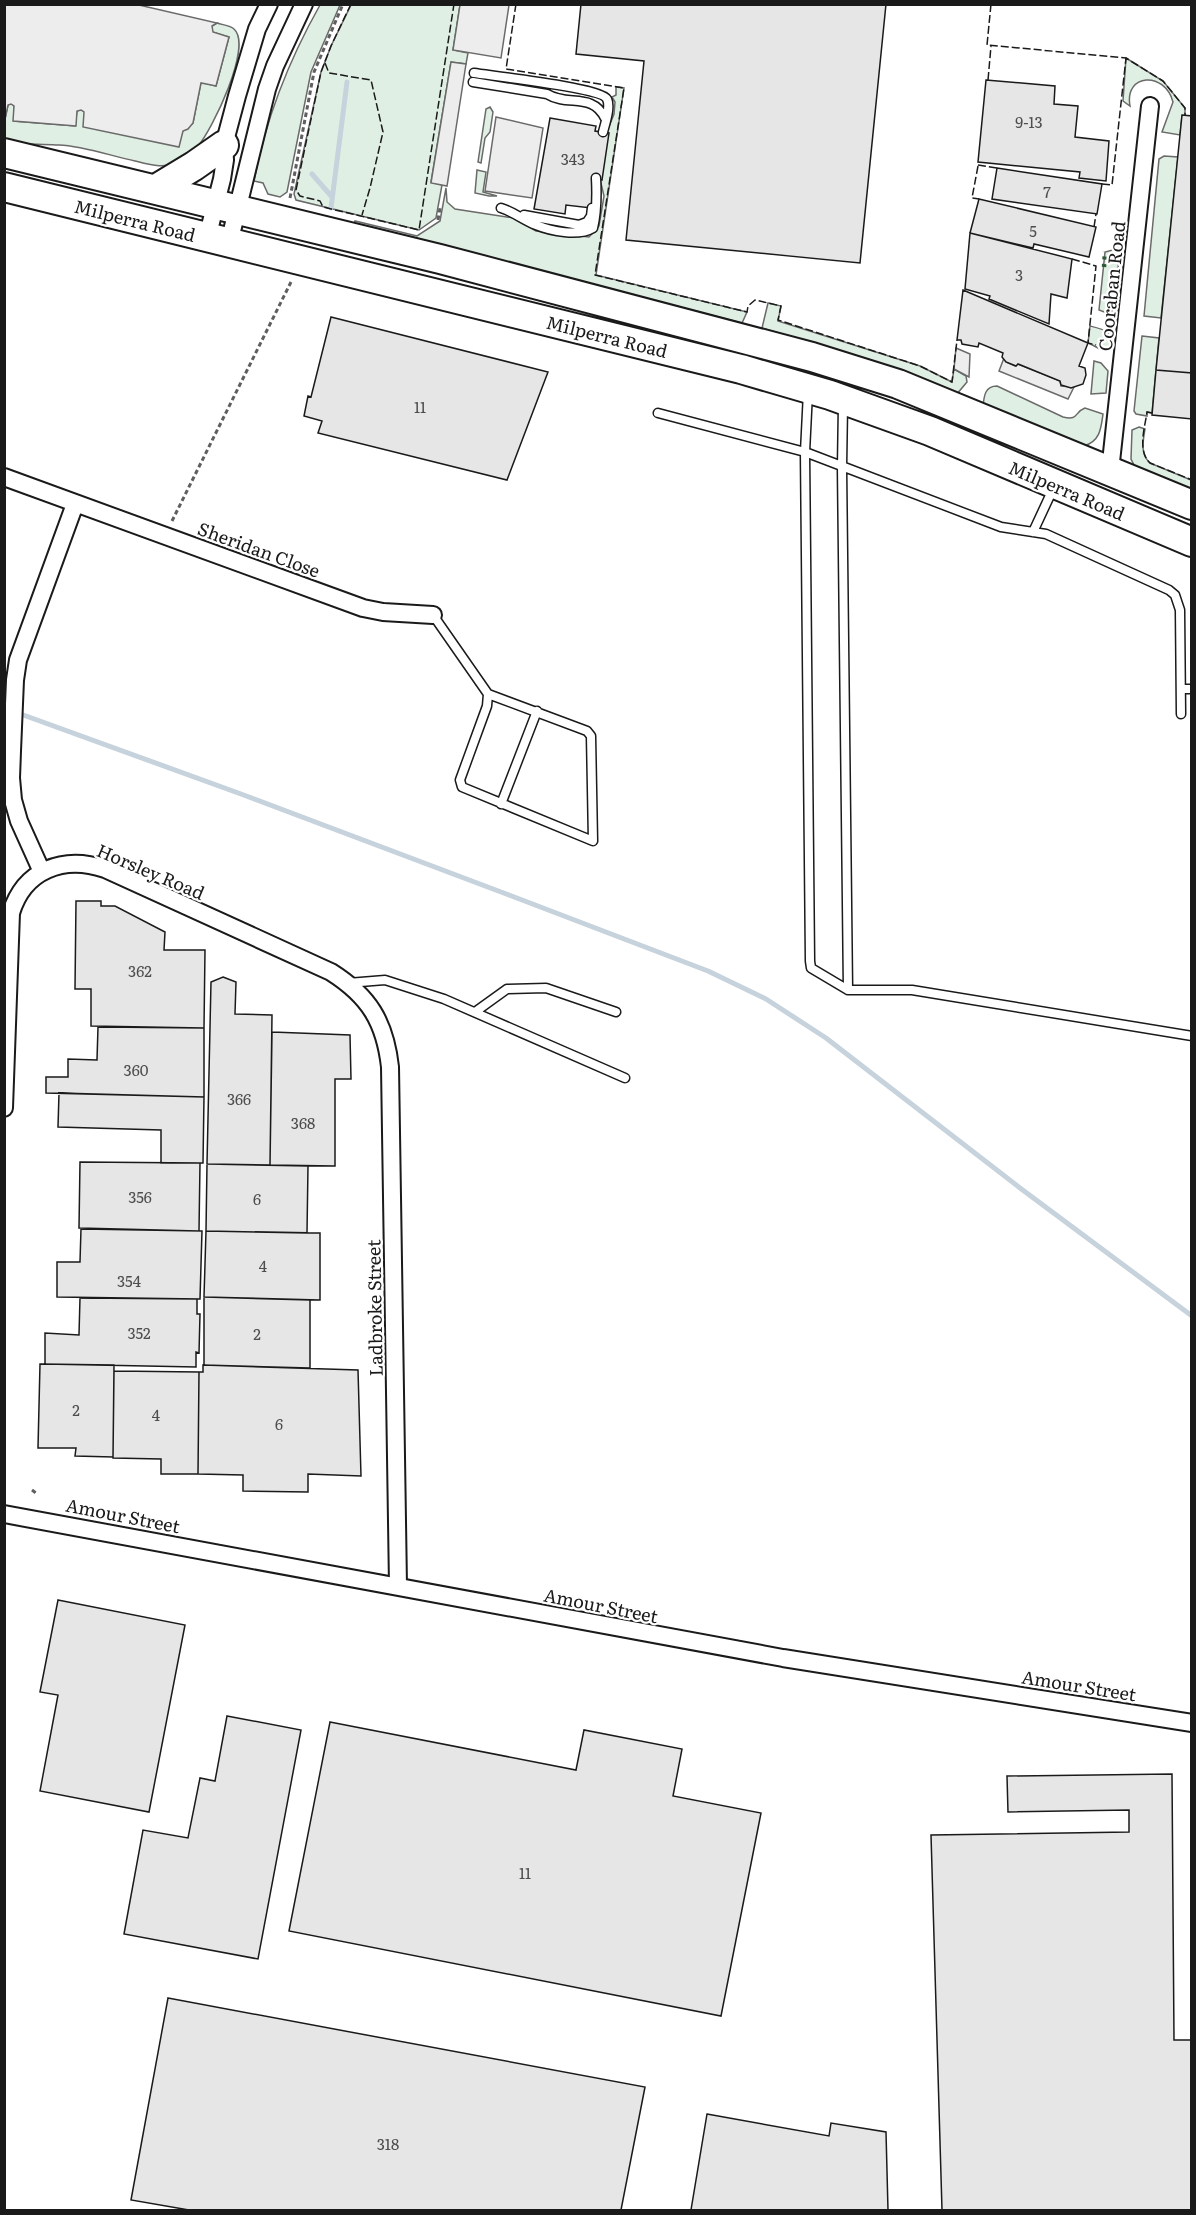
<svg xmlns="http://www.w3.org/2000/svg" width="1196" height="2215" font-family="Literata,serif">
	<rect width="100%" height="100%" fill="#fff"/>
	<path fill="#e0efe3" stroke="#6a6a6a" stroke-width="1.5" d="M320,5H340L311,72L287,192L280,197L268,194L263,183L254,181C266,117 289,60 320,5Z
		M351,5H460L453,50L468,53L466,64L451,62L431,182L442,185L436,218L419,230L296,200L294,194L321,72L331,46Z
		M217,23C222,25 230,25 234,29C253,46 212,130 198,146C192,152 182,159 175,163C163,169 147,164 135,161C111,156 84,146 59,145C40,144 23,145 5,141V119L8,105L11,103L14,106V121L75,126L77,111L80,110L183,131L193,123L201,82L216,86L229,37L212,32V26Z
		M1126,58L1163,81L1185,108V116H1182L1180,135L1162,132L1173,102C1165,71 1124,73 1130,106L1123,101Z
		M616,87L624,88L596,275L747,312L742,323L354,224L355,221L417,236L440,221L446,188L447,202L455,209L514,218L536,231L589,237L599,226L604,196L599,175L606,134L614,114L615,102L612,97L616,95Z
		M490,107L493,112L490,132L485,138L481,163L478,162L486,109Z
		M1164,156L1178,157L1161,318L1144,316L1159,159Z
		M477,170L486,172L483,192L497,196H489L475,193Z
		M1120,248L1114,310L1107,313L1099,310L1105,252Z
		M768,303L781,306L778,321L920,366L952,382L954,369L966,376L967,382L956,395L875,363L762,328Z
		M1090,326C1107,330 1112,331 1110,349C1101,353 1097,346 1088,343Z
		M1142,336L1159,338L1152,413L1147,412V416L1136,414L1134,411Z
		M1094,361L1101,363L1108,371L1106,393L1091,394Z
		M997,386L1063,417C1079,421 1074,412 1085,408L1103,414C1101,429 1100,441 1084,446L983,406C984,396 985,386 997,386Z
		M1139,427L1145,429C1143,441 1140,454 1150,463L1191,480V494L1135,467L1131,459L1132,430Z"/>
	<path fill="#ededed" stroke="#6a6a6a" stroke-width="1.5" d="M5,4L139,5L217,23L212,26L213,32L229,37L216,86L201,83L193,123L188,129L183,131L179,147L83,127L84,112L81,110L77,111L76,126L13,121L14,106L11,104L8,105L5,119Z
		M460,5H509L501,58L453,50Z
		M451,62L466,64L447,186L431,183Z
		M496,117L543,128L532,198L485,191Z
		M956,348L970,354L969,377L954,369Z
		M1004,358L1006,362L1015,366L1018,364L1060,381L1061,386L1074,387L1068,399L999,371Z"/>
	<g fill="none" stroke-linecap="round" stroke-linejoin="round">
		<path stroke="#c6d2dc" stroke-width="5" d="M312,174L332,197
			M331,208L347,82
			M4,708L241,794L509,895L708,971L766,999L826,1038L1020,1188L1192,1316"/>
	</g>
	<path fill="#e6e6e6" stroke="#1a1a1a" stroke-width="1.5" d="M581,4H886L860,263L626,240L644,61L576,54Z
		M986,80L1055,86L1054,104L1078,106L1075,137L1109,141L1106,181L1079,178L1080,172L978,162Z
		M1182,115L1192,116V373L1156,370Z
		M550,118L596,126L595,131L609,133L602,180L595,178L591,208L566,205L565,214L534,209Z
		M997,168L1102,184L1097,214L992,199Z
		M979,199L1096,227L1089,257L1034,244L1033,248L970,233Z
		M970,233L1072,259L1067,298L1051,294L1049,324L989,299L990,296L965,289Z
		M963,290L1088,343L1079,366L1085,368L1086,375L1083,384L1071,388L1061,385L1060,381L1018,364L1016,366L1006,362L1002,357L1003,353L979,343L978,347L962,344L961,340H957Z
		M331,317L548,372L507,480L318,433L322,421L304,416L308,396L311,397Z
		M1156,370L1192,373V419L1152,415Z
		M76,901H101V906H115L165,932L164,950H205L204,1028L91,1026V989H75Z
		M223,977L236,982L235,1014L272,1015L270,1165L207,1164L211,982Z
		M98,1027L204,1028V1097L46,1093V1077H68V1059L97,1060Z
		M272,1032L350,1035L351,1079H335V1166L270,1165Z
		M59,1093L204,1097L203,1163H161V1130L58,1127Z
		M80,1162L200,1163L199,1231L79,1228Z
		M207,1164L308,1166L307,1233L206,1231Z
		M81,1229L202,1231L200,1299L57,1297V1262H80Z
		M206,1231L320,1233V1300L204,1297Z
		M204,1297L310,1300V1368L204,1365Z
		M80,1298L197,1299V1314H200L199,1353L196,1352V1367L45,1364V1333L79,1335Z
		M40,1364L114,1365L113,1457L75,1456L76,1448H38Z
		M203,1365L358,1370L361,1476L308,1474V1492L243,1491V1475L198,1474L199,1372H203Z
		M114,1371L199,1372L198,1474H161V1459L113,1458Z
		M58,1600L185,1625L149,1812L40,1791L58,1695L40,1692Z
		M227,1716L301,1730L258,1959L124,1934L143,1830L188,1838L200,1778L215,1781Z
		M330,1722L576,1770L584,1730L682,1749L673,1796L761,1813L721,2016L289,1931Z
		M1172,1774L1174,2040H1192V2210H942L931,1835L1129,1832V1810L1008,1812L1007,1776Z
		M168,1998L645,2087L621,2210H189L131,2200Z
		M707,2114L829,2136L831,2123L886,2132L888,2210H691Z"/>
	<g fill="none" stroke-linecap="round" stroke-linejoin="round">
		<g stroke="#1a1a1a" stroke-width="11">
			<path id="service" d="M474,73C493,76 602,88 607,99C611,107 605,124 603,132
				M473,82L547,94C568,107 592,92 605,118
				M501,208C514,212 523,220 536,225C551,231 578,237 593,228C597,211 597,196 596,178
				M524,215L579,225L587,222L591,216L592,208
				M808,392L805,452L810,961L811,968L848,990H912L1192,1036
				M843,405L842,467L848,990
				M658,413L805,452L1001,527L1046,534L1169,590L1175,595L1180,610L1181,714
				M1033,532L1053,489
				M433,615L488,694L487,706L460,780L462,787L593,841L591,736L587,731L488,694
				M1181,689H1192
				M501,804L537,711
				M348,983L385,980L444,999L625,1078
				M475,1012L507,989L546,988L616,1012"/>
		</g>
		<g stroke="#1a1a1a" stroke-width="20">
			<path id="minor" d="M207,238L222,179L225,160L224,145L237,96L257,29L269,4
				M229,243L267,89L275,66L304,4
				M1110,471L1150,106
				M4,477L363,608L383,612L433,615
				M42,872L19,821L13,800L11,778L12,751L15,680L18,660L75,504
				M4,1108L11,913C24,870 63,855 105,869L331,972C369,996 385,1022 390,1067L398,1586
				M4,1514L783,1658L1192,1723"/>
		</g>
		<g stroke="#1a1a1a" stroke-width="32">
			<path id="trunk" d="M4,153L440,259L812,357L898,384L1192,505
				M4,187L741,369L830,395L930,431L1192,542
				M156,189L194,166L224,145"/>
		</g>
		<path stroke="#5f5f5f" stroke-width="3" stroke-dasharray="4.5 3" stroke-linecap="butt" d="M290,198L314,72L343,4
			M438,220L440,208
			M172,521L291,282
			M32,1490L36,1493"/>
		<use href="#service" stroke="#fff" stroke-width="8"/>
		<use href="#minor" stroke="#fff" stroke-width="16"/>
		<use href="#trunk" stroke="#fff" stroke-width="28"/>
		<path stroke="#2b5a34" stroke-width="4.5" stroke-dasharray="3 4.5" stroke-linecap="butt" d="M1104,267L1105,252"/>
		<path stroke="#1a1a1a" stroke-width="1.5" stroke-dasharray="8 3" stroke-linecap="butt" d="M351,4L331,46L321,72L296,190L300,196L320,201L323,207L419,230L454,4
			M516,4L506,69L624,88L595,275L747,312L748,306L755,300L781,306L778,320L920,366L952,382L957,340
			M991,4L987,45L1126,58L1163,81L1185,108V116
			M325,63L329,73L371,80L383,132L370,188L362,215
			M988,80L991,46
			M978,165L997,168
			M978,166L972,198L979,199
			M1102,184L1112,185L1126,58
			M1094,227L1096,214
			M1072,259L1096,266L1088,343L1096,345
			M1152,413L1147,412C1145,427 1137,451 1150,463L1192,480"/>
	</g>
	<g text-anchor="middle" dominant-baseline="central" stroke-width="4.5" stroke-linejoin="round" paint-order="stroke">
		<g font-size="15" fill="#4d4d4d">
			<text x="1029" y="121">9-13</text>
			<text x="573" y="158">343</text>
			<text x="1047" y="191">7</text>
			<text x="1033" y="230">5</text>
			<text x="1019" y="274">3</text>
			<text x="420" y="406">11</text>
			<text x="140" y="970">362</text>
			<text x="136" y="1069">360</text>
			<text x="239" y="1098">366</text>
			<text x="303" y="1122">368</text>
			<text x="140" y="1196">356</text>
			<text x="257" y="1198">6</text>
			<text x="263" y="1265">4</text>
			<text x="129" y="1280">354</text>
			<text x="139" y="1332">352</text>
			<text x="257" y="1333">2</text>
			<text x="76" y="1409">2</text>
			<text x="156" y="1414">4</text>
			<text x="279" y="1423">6</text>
			<text x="525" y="1872">11</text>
			<text x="388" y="2143">318</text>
		</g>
		<g font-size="18" fill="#1a1a1a" stroke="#fff">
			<text transform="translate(135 220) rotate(14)">Milperra Road</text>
			<text transform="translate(1111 286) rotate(-84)">Cooraban Road</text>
			<text transform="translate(607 336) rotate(14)">Milperra Road</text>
			<text transform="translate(1067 490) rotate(23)">Milperra Road</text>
			<text transform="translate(259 549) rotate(20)">Sheridan Close</text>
			<text transform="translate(151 871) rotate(23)">Horsley Road</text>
			<text transform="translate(374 1308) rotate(-91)">Ladbroke Street</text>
			<text transform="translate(123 1515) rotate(11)">Amour Street</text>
			<text transform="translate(601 1605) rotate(11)">Amour Street</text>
			<text transform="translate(1079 1685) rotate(9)">Amour Street</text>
		</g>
	</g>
	<rect width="1196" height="2215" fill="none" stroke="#1a1a1a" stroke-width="12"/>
</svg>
